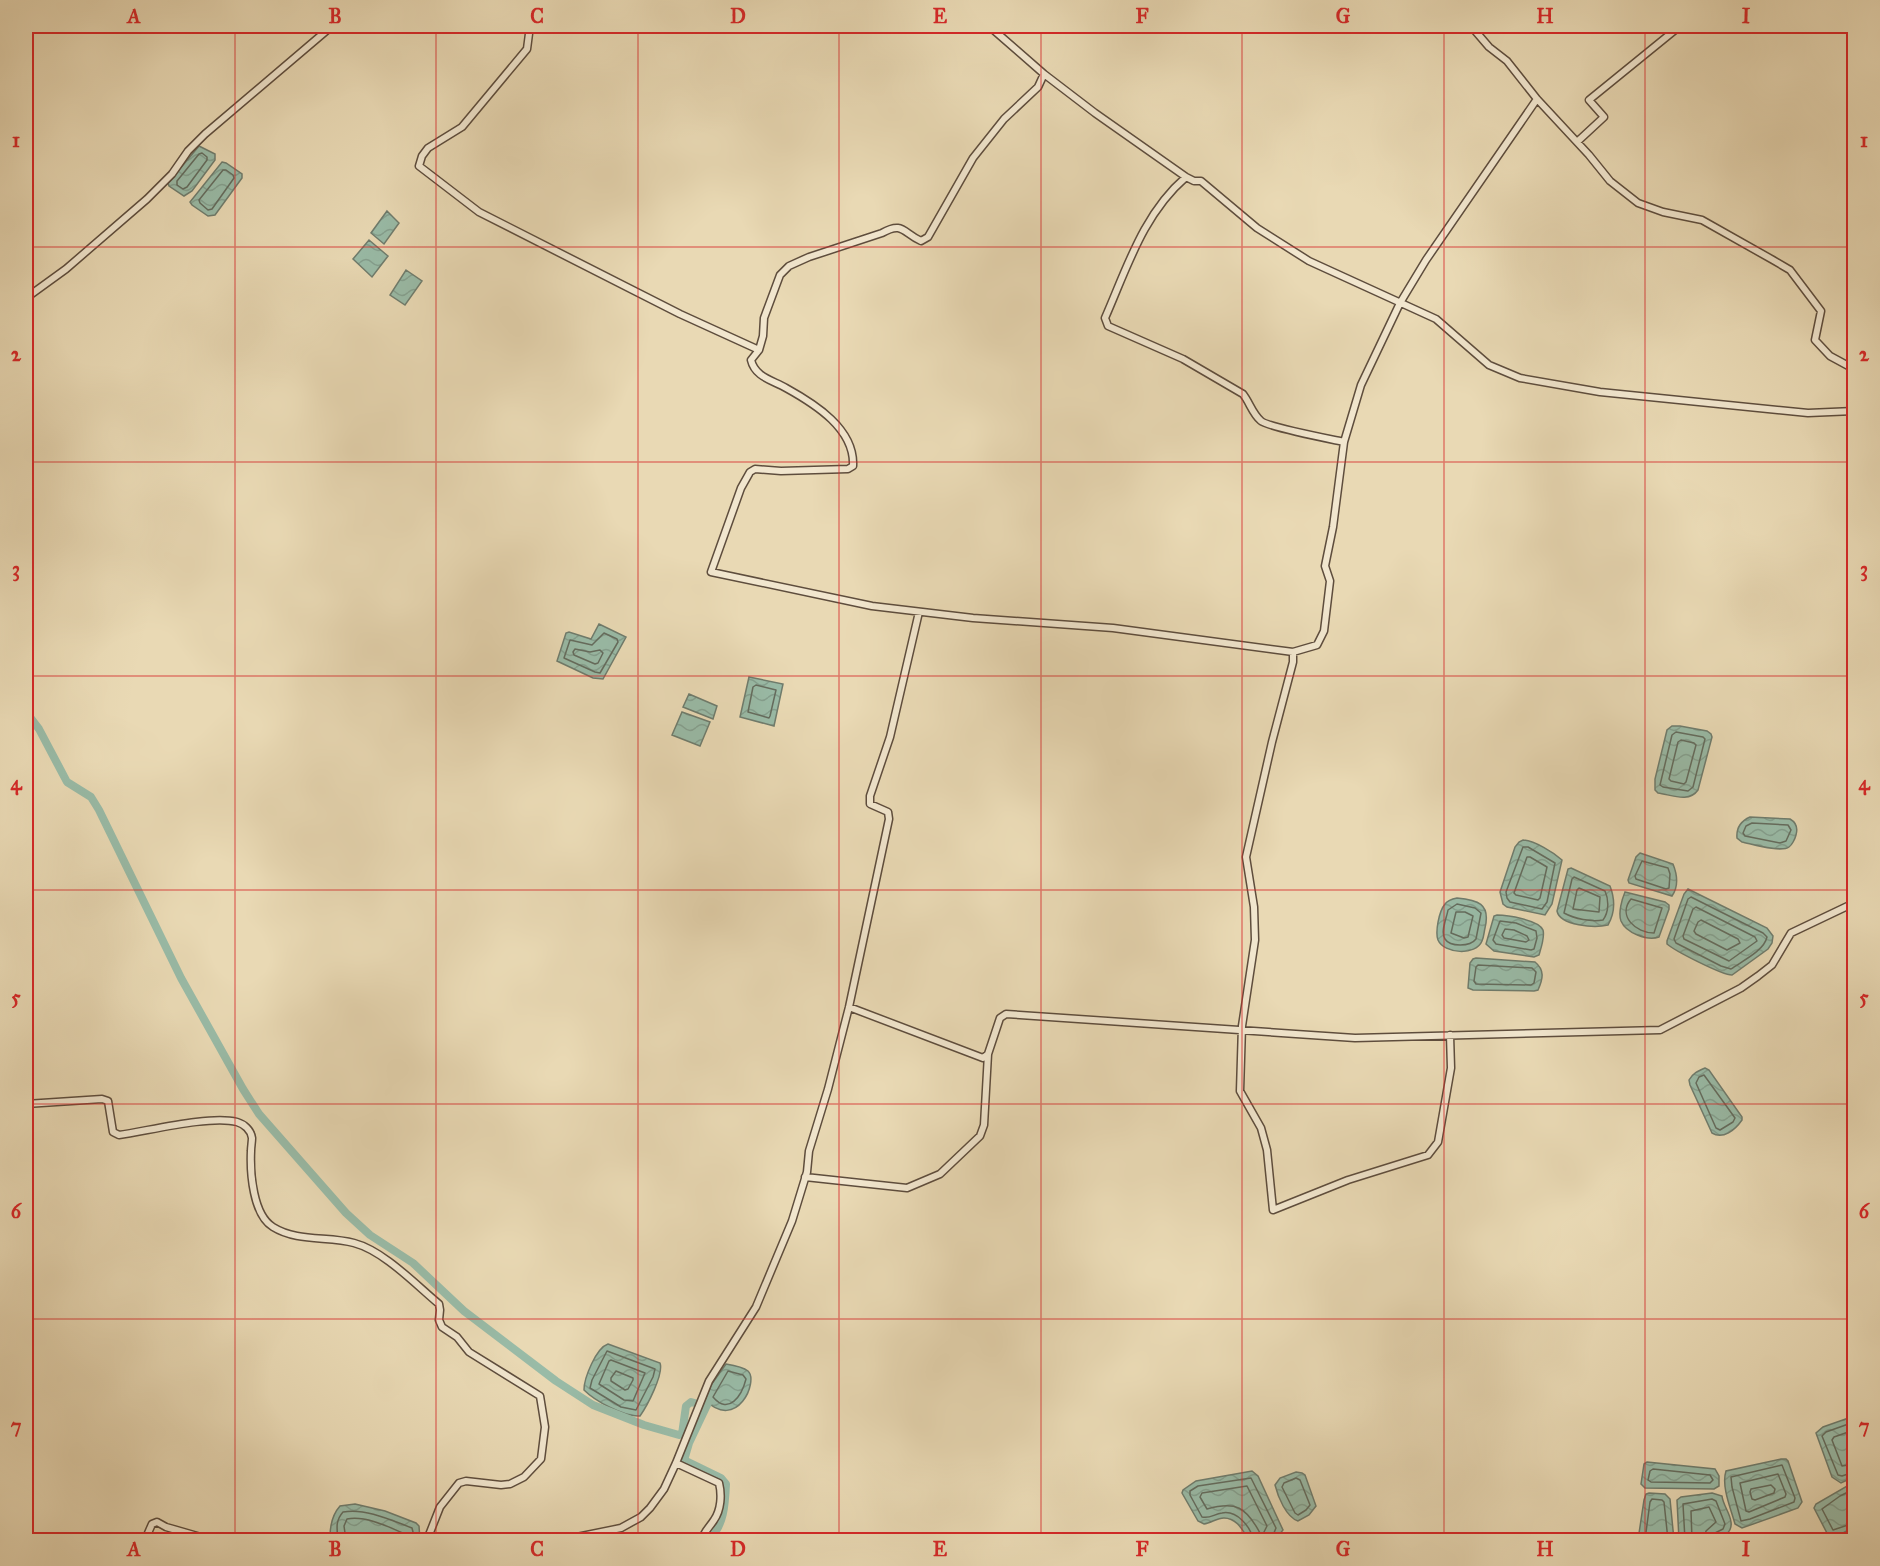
<svg xmlns="http://www.w3.org/2000/svg" width="1880" height="1566" font-family="'IM FELL Great Primer',serif">
	<defs>
		<pattern id="water-waves" width="16" height="10" patternUnits="userSpaceOnUse" patternTransform="scale(1.5)"><rect width="16" height="10" fill="#99bba7"/><path d="M0 5q4-4 8 0t8 0" fill="none" stroke="#84a08f"/></pattern>
	</defs>
	<rect width="100%" height="100%" fill="#e9d9b4"/>
	<filter id="stains"><feTurbulence type="fractalNoise" baseFrequency=".00333" numOctaves="4"/><feColorMatrix values="0 0 0 0 .2 0 0 0 0 .09 0 0 0 0 .02 0 0 0 .5 -.17"/></filter>
	<radialGradient id="worn" r=".72"><stop offset=".6" stop-color="#630" stop-opacity="0"/><stop offset="1" stop-color="#630" stop-opacity=".3"/></radialGradient>
	<path fill="url(#water-waves)" stroke="#6f7c6d" stroke-width="1.5" d="M199,146L215,154V160L192,191L184,196L169,186L168,183Z
		M222,162L226,163L242,174V178L215,215L208,216L192,205L190,202Z
		M387,211L399,223L384,244L371,233Z
		M369,240L388,256L372,277L353,259Z
		M406,270L422,281L405,305L390,295Z
		M599,624L626,637L603,679L593,678L557,661L566,633L569,632L591,639Z
		M749,677L783,684L774,726L740,717Z
		M689,694L717,706L713,719L683,707Z
		M682,712L710,722L700,746L672,735Z
		M1672,726H1680L1707,731L1711,734L1712,737L1698,790C1689,803 1672,795 1658,793L1655,790V779L1667,730Z
		M1750,817L1790,819C1797,823 1798,828 1796,835C1795,839 1792,845 1789,847C1781,853 1752,844 1742,842L1737,838C1736,827 1741,821 1750,817Z
		M1523,840C1535,841 1553,852 1562,860L1552,904L1545,915L1507,907L1503,904L1500,892L1515,847L1519,842Z
		M1640,853L1673,864C1677,874 1679,886 1672,896L1629,883L1628,880L1636,857Z
		M1571,868L1610,886C1615,899 1615,913 1608,925C1595,928 1560,926 1557,911L1568,869Z
		M1688,889L1767,928L1773,936L1772,943L1768,949L1732,975C1722,975 1675,951 1667,944V941L1684,894Z
		M1625,892L1665,902L1669,905V909L1659,937C1647,941 1626,933 1621,921C1618,913 1622,899 1625,892Z
		M1457,898C1477,900 1491,903 1485,928C1484,932 1484,937 1482,941C1476,956 1444,954 1438,940C1435,932 1439,911 1445,904C1448,900 1452,899 1457,898Z
		M1497,915C1507,915 1539,920 1543,930C1545,937 1541,948 1539,955L1534,957L1494,951L1486,944L1494,916Z
		M1476,958L1535,962C1545,970 1543,979 1538,990L1534,991L1473,990L1468,988L1470,963L1473,959Z
		M1705,1068L1709,1070L1742,1117V1120C1735,1130 1723,1140 1712,1133L1690,1085L1689,1080C1693,1073 1698,1071 1705,1068Z
		M608,1344L660,1363C664,1374 647,1406 640,1416C624,1417 595,1401 584,1390C584,1378 596,1348 608,1344Z
		M726,1364C732,1365 743,1367 748,1371C759,1381 737,1432 705,1400L711,1385Z
		M1854,1416V1477L1841,1483L1832,1477L1816,1433L1823,1427Z
		M1781,1459H1786L1788,1461L1802,1502L1798,1508L1742,1528L1735,1524C1731,1509 1721,1486 1726,1471Z
		M1647,1462L1715,1469L1719,1476V1486L1714,1489L1645,1488L1641,1484L1644,1464Z
		M1252,1471L1258,1476L1283,1530L1275,1540H1249C1243,1531 1237,1518 1224,1518C1217,1518 1211,1523 1204,1524L1198,1521L1182,1493L1183,1490L1196,1481Z
		M1296,1472L1302,1473L1305,1475L1316,1506L1309,1515L1298,1521C1286,1517 1278,1497 1275,1485L1280,1478Z
		M1854,1482V1527L1832,1539L1828,1535L1814,1508L1816,1504Z
		M1649,1493L1665,1494L1670,1499L1674,1540H1638L1644,1500L1646,1494Z
		M1712,1493L1722,1496C1723,1505 1730,1513 1731,1522C1734,1544 1692,1541 1679,1540L1677,1500L1681,1497Z
		M355,1504L385,1511L416,1523L419,1526L420,1540H335L330,1537C330,1525 332,1515 340,1506Z"/>
	<g fill="none" stroke-linecap="round" stroke-linejoin="round">
		<path stroke="#646c5e" stroke-width="1.5" d="M202,153L207,157V160L187,187L183,189L177,185V181L199,154Z
			M223,170H226L233,175L234,178L212,209L208,210L200,203L199,200Z
			M604,633L617,639L618,642L600,673L595,672L564,658L570,640L592,645Z
			M575,649L590,652L600,650L603,653L598,663L595,664L574,655L573,652Z
			M756,685L776,690L770,716L769,718L748,712L753,687Z
			M1676,732L1703,737L1705,739L1693,787L1688,791L1663,787L1660,785L1672,735Z
			M1681,740L1694,743L1696,745L1686,782L1684,784L1671,781L1669,779L1678,742Z
			M1752,823L1788,825L1791,830L1786,841L1780,843L1745,836L1743,833L1746,826Z
			M1523,847H1528L1555,863L1547,902L1542,909L1510,902L1507,898L1506,892Z
			M1527,857H1530L1547,867L1540,898L1538,900L1516,895L1514,893Z
			M1642,861L1668,868L1670,874L1669,888L1666,889L1636,879L1635,876Z
			M1574,877L1605,891C1609,900 1609,912 1603,920C1591,922 1575,919 1564,913L1572,879Z
			M1579,888L1600,897L1599,912L1573,909L1577,890Z
			M1691,897L1763,933L1767,937C1764,951 1742,961 1731,969L1721,966L1676,943L1674,939L1688,899Z
			M1631,899L1662,908L1654,933C1636,933 1617,916 1631,899Z
			M1457,904L1475,908L1481,913L1476,939C1470,947 1450,947 1445,939C1440,932 1447,917 1448,910Z
			M1696,907L1755,937L1757,941L1729,961L1684,939L1683,936L1693,909Z
			M1456,912H1465L1473,916L1468,937L1464,938L1451,933Z
			M1701,920L1738,939L1740,943L1727,950L1696,934L1694,931L1698,922Z
			M1500,921L1516,923L1536,931L1537,938L1534,949L1531,950L1496,944L1493,940Z
			M1505,929L1514,930L1527,936L1529,940L1526,942L1504,938L1502,935Z
			M1478,965L1532,968L1536,972L1534,983L1531,985L1476,984L1474,981L1476,967Z
			M1704,1075L1735,1118L1733,1122L1720,1130L1716,1128L1696,1083L1699,1077Z
			M607,1351L655,1369L653,1377L636,1410L621,1407L590,1388L592,1380Z
			M611,1360L645,1373L633,1401L624,1400L599,1384L609,1361Z
			M616,1371L633,1378V1380L628,1389L625,1390L611,1381V1378Z
			M728,1371L743,1375L746,1379C742,1395 729,1416 713,1397Z
			M1854,1422L1826,1432L1822,1436L1838,1475L1842,1476L1854,1472
			M1854,1430L1834,1437L1832,1440L1842,1466L1854,1464
			M1782,1465L1795,1498L1794,1502L1750,1519L1741,1521L1732,1487L1731,1477Z
			M1653,1469L1710,1475L1713,1480L1710,1483L1651,1482L1648,1480L1650,1471Z
			M1778,1474L1786,1494L1785,1497L1749,1512L1746,1511L1740,1483Z
			M1296,1478L1300,1480L1310,1505L1306,1510L1298,1515L1295,1513L1282,1487L1284,1483Z
			M1771,1485L1775,1489L1774,1493L1755,1500L1752,1499L1750,1492L1751,1489Z
			M1247,1486L1267,1526L1263,1534L1260,1533C1246,1507 1236,1501 1207,1509L1200,1497L1202,1493Z
			M1854,1489L1840,1496L1822,1509L1833,1530L1854,1523
			M338,1540C337,1529 335,1521 343,1512C366,1508 391,1520 412,1528L415,1540
			M346,1540L344,1526L347,1519C365,1515 389,1527 405,1534L407,1540
			M1253,1540C1251,1527 1237,1510 1222,1513C1214,1514 1210,1519 1202,1517L1190,1495V1491L1198,1486L1251,1478L1276,1528L1271,1540
			M1645,1540L1650,1502L1652,1499L1662,1500L1664,1502L1668,1540
			M1685,1540L1683,1504L1712,1499L1716,1501L1725,1524L1723,1529L1713,1534L1711,1540
			M1692,1540L1691,1511L1709,1507L1716,1522L1706,1531L1704,1540"/>
		<path stroke="#99bba7" stroke-width="8" d="M26,712L39,729L67,782L91,797L99,810L181,978L243,1089L259,1114L346,1213L370,1235L413,1263L464,1311L556,1381L593,1405L644,1425L679,1435L682,1434L686,1406L691,1402L705,1406
			M708,1403L689,1443L684,1460L721,1478L726,1484C725,1505 724,1525 709,1540"/>
		<g stroke="#5e4d3d" stroke-width="9">
			<path id="minor" d="M530,26L527,49L462,127L428,148L422,156L419,166L479,212L680,314L759,350
				M989,26L1044,74L1095,113L1186,177L1194,181H1201L1257,228L1309,261L1436,319L1489,365L1520,378L1600,392L1808,413L1854,411
				M1471,26L1489,47L1507,61L1537,99L1589,155L1610,181L1638,203L1663,212L1702,220L1773,260L1790,270L1821,311L1815,340L1830,356L1854,369
				M1044,74L1038,87L1004,119L973,158L928,237L921,241C903,233 903,221 882,233L809,257L789,266L780,275L764,318L763,336L759,350L751,360C755,377 772,380 786,388C815,404 855,429 853,466L848,469L781,471L755,469L750,472L741,488L711,572L872,606L973,618L1113,628L1293,652V662L1272,742L1246,857L1254,907L1255,940L1242,1026L1240,1091L1261,1128L1267,1150L1273,1210L1348,1180L1428,1155L1438,1142L1451,1068L1450,1035
				M1577,142L1604,117L1589,100L1680,26
				M1186,177C1143,214 1127,268 1105,318L1108,326L1183,359L1243,394C1250,403 1252,413 1261,421C1268,427 1330,439 1344,442L1333,527L1325,566L1330,581L1324,631L1317,645L1293,652
				M26,298L66,269L147,199L172,174L188,151L205,134L332,26
				M1344,442L1361,385L1400,303L1426,260L1537,99
				M849,1007L983,1058L988,1054L1000,1018L1006,1014L1355,1038L1660,1030L1741,988L1758,976L1772,965L1791,933L1854,903
				M26,1104L102,1099L108,1101L113,1132L119,1135C148,1131 210,1115 237,1122C244,1124 251,1130 252,1138C252,1142 251,1147 251,1151C250,1173 253,1215 273,1227C297,1242 328,1236 354,1243C384,1251 415,1284 439,1304L440,1310L439,1320L442,1327L457,1337L469,1352L540,1396L545,1427L541,1459L524,1477L510,1484L501,1485L466,1481L459,1483L440,1507L427,1540
				M805,1177L907,1188L940,1174L980,1136L984,1125L988,1054
				M676,1463L719,1483C722,1495 721,1510 714,1520C709,1528 704,1531 702,1540
				M145,1540L152,1524L157,1522L166,1527L211,1540
				M562,1540L621,1528L641,1517L650,1508L664,1489L676,1463L709,1381L756,1307L792,1221L807,1172L809,1151L828,1089L849,1007L889,819L888,812L870,804V796L890,737L919,612"/>
		</g>
		<use href="#minor" stroke="#f1e6ce" stroke-width="6"/>
	</g>
	<path fill="none" stroke="#d62828" stroke-width="1.5" stroke-opacity="0.55" d="M235,26V1540M436,26V1540M638,26V1540M839,26V1540M1041,26V1540M1242,26V1540M1444,26V1540M1645,26V1540M26,247H1854M26,462H1854M26,676H1854M26,890H1854M26,1104H1854M26,1319H1854"/>
	<rect width="1880" height="1566" fill="none" stroke="#e9d9b4" stroke-width="66"/>
	<rect x="33" y="33" width="1814" height="1500" fill="none" stroke="#d62828" stroke-width="2"/>
	<g font-size="20" text-anchor="middle" font-weight="bold" fill="#d62828">
		<text x="134" y="23">A</text>
		<text x="335" y="23">B</text>
		<text x="537" y="23">C</text>
		<text x="738" y="23">D</text>
		<text x="940" y="23">E</text>
		<text x="1142" y="23">F</text>
		<text x="1343" y="23">G</text>
		<text x="1545" y="23">H</text>
		<text x="1746" y="23">I</text>
		<text x="16" y="147">1</text>
		<text x="1864" y="147">1</text>
		<text x="16" y="361">2</text>
		<text x="1864" y="361">2</text>
		<text x="16" y="576">3</text>
		<text x="1864" y="576">3</text>
		<text x="16" y="790">4</text>
		<text x="1864" y="790">4</text>
		<text x="16" y="1004">5</text>
		<text x="1864" y="1004">5</text>
		<text x="16" y="1218">6</text>
		<text x="1864" y="1218">6</text>
		<text x="16" y="1433">7</text>
		<text x="1864" y="1433">7</text>
		<text x="134" y="1556">A</text>
		<text x="335" y="1556">B</text>
		<text x="537" y="1556">C</text>
		<text x="738" y="1556">D</text>
		<text x="940" y="1556">E</text>
		<text x="1142" y="1556">F</text>
		<text x="1343" y="1556">G</text>
		<text x="1545" y="1556">H</text>
		<text x="1746" y="1556">I</text>
	</g>
	<rect width="100%" height="100%" filter="url(#stains)"/>
	<rect width="100%" height="100%" fill="url(#worn)"/>
</svg>
